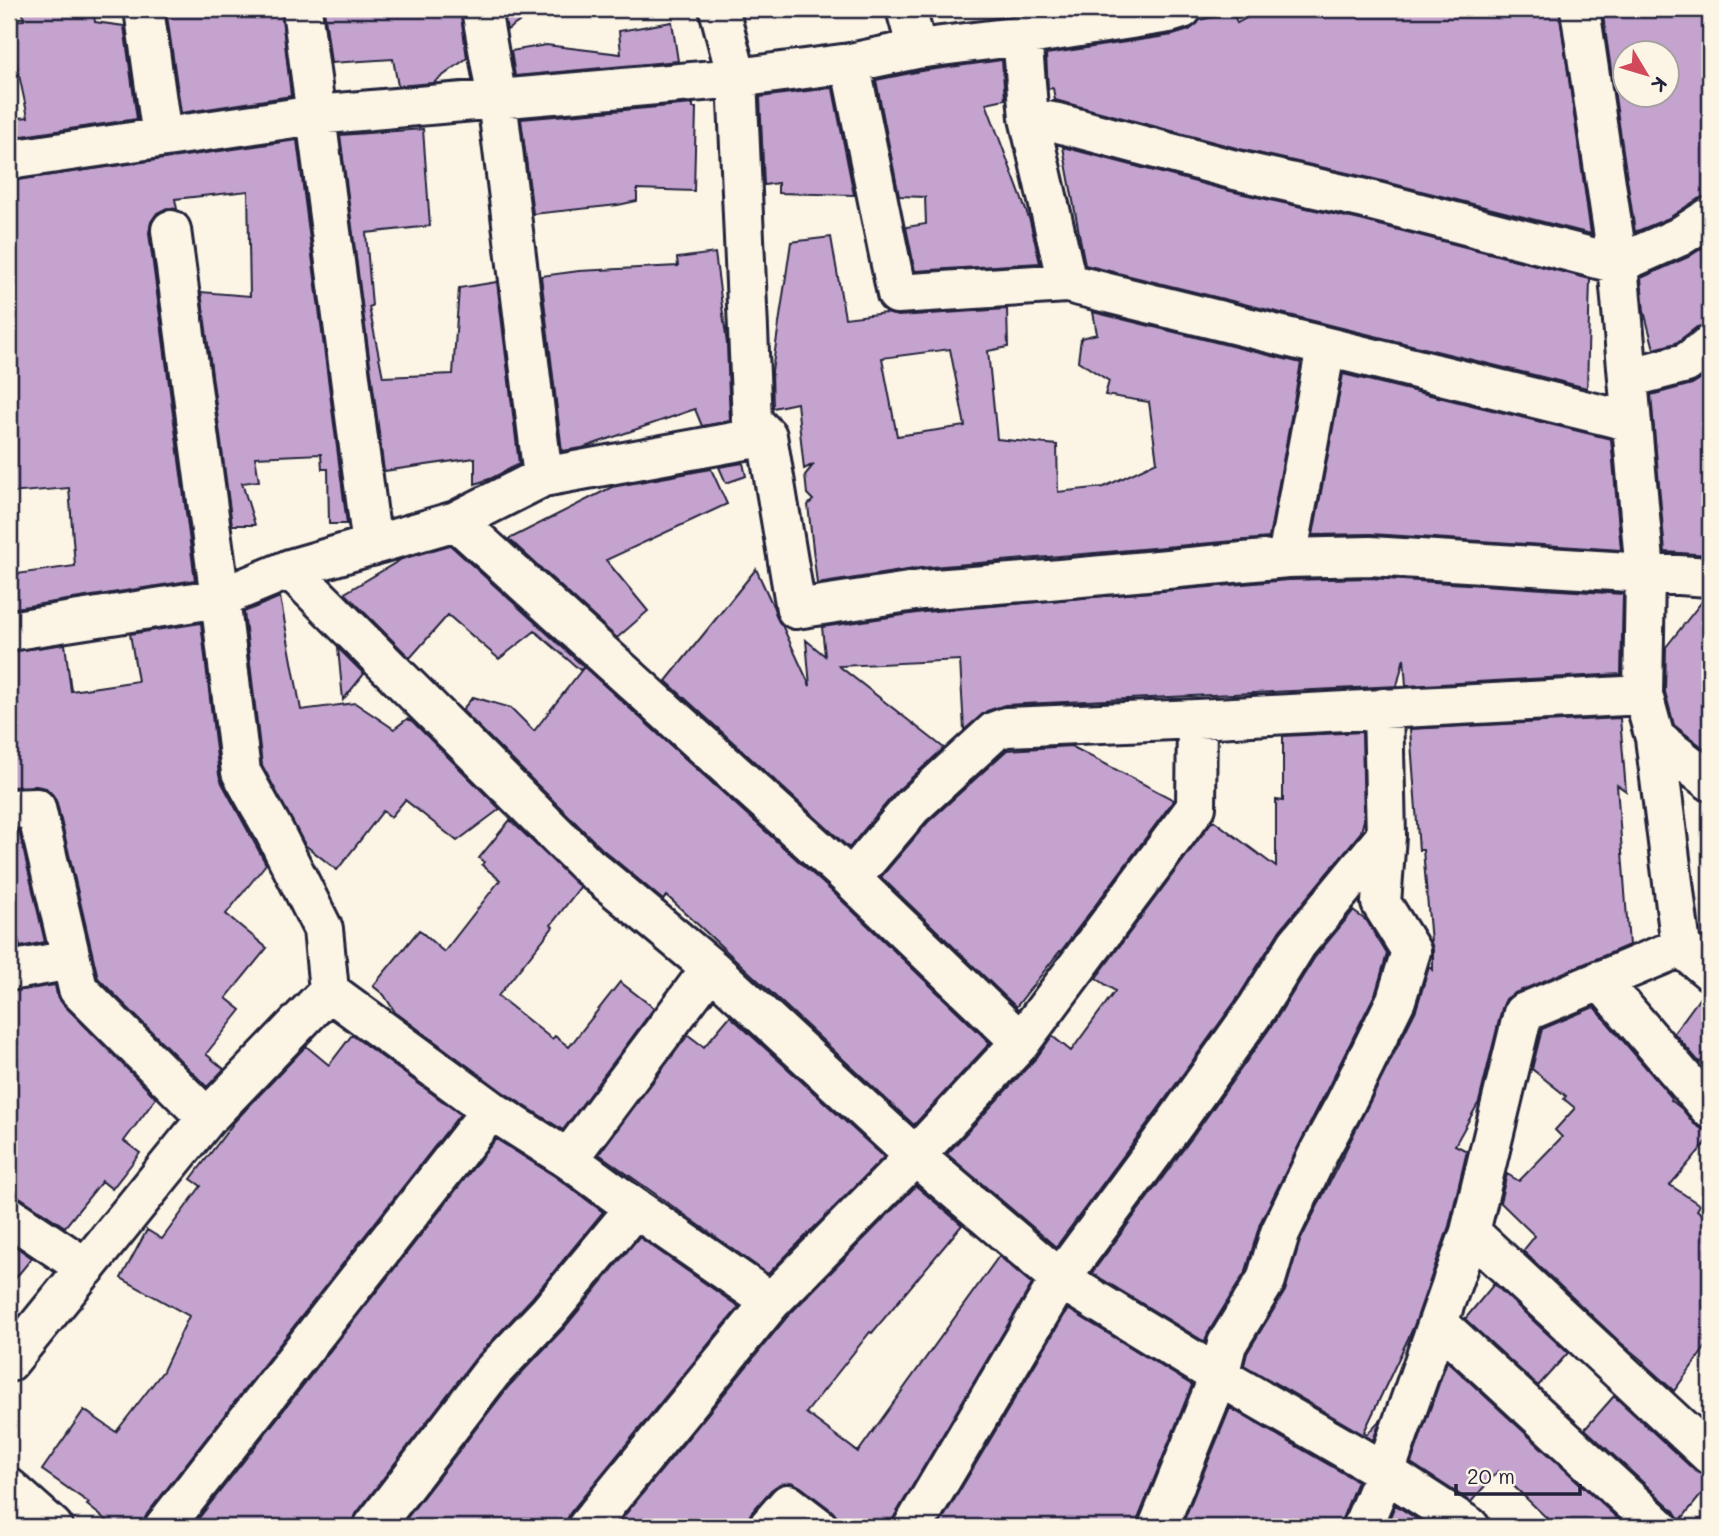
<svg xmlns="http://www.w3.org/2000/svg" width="1719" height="1536" font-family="Mali,sans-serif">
	<rect width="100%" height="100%" fill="#fcf5e5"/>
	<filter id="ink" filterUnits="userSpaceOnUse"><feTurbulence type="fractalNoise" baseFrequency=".0143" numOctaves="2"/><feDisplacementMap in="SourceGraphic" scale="14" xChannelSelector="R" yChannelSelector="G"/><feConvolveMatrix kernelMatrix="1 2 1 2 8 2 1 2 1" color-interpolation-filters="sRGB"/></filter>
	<g filter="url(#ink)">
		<path fill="#c4a4cf" stroke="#22223b" stroke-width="2" fill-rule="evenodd" d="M22,9H93L95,22L124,26L137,119L9,138V119L28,117L9,28V21L24,20Z
			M166,9H281L291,96L181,113Z
			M324,9H460L467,58L433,83L398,86L393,59L331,63Z
			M503,9H538L507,30Z
			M1263,9H1559L1591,234L1370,178L1240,149L1055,100L1053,88L1048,89L1046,54L1173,35L1189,30L1197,24L1200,20L1233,12L1237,23Z
			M1602,9H1710V195L1698,199L1669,218L1635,232ZM1625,52H1667V94H1625Z
			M672,22L678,61L515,76L511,51L546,45L621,54L619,31Z
			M1002,60L1005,99L986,103L1030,221L1040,263L915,271L906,227L926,224L925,197L899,196L876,80L921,71Z
			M830,88L833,89L854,195L778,193V183L764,185L760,97Z
			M693,104V108H696L694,191L637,189V201L618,205L533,214L521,119Z
			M423,129L430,226L366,233L372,306L369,307L383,377L453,374L459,288L497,282L519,464L492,478L475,484V458L384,471L340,135Z
			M297,140L347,524H329L328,469H322L321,454L255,457L259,481L242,483L255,525H232L201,292L250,296L248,191L175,199L177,209L167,208L157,213L151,222L149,233L195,580L9,609V575L75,566L69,488L9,493V181Z
			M1063,147L1230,191L1360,220L1590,279L1587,388L1085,265Z
			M831,237L845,318L886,313L898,316L1007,309L1008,347L988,351L997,439L1057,445L1058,492L1104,487L1157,462L1149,402L1105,395L1109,381L1078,361L1081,338L1097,334L1093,312L1301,363L1269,538L920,568L817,584L808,505L813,500L807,494L805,475L814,464L804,469L797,403L773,408L772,371L791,242ZM950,349L965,426L897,436L882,358Z
			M1710,243V324L1697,327L1676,343L1654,349L1644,311L1641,278L1688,257Z
			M715,253L727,344L730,421L702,426L695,409L582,448L562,451L541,276L579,271L678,266L677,258Z
			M1710,372V555L1665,552L1651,395L1692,384Z
			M1343,374L1611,439L1621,550L1371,534L1313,535Z
			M743,463L746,476L726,483L719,467Z
			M711,469L727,504L606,560L648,611L617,638L509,539L612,487Z
			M450,545L584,667L580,670L535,631L499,659L448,615L410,658L345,593L402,559Z
			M756,569L773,606L779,622L782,625L810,686L806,640L825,656L822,627L924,612L1288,580L1370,578L1623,594L1621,674L1406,686L1404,658L1397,686L1005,705L987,711L964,730L960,660L839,666L944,748L895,793L849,848L666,681Z
			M280,597L301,710L355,703L394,729L407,719L412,721L500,809L457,841L405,800L391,817L383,811L337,870L305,845L262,765L244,612Z
			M1704,599H1710V753L1674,725L1665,692L1666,647Z
			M201,623L219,775L222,783L266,864L226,914L267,948L226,998L241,1010L206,1054L224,1069L207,1087L98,978L57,803L53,795L46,788L36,786L9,787V652L65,644L71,691L138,681L130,634Z
			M338,648L364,674L343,700Z
			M584,667L836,895L990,1043L914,1125L667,896L663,900L602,849L462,710L473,697L511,708L534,731Z
			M1620,718L1626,791L1617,785L1629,945L1515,993L1506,999L1502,1008L1479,1102L1455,1145L1467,1151L1449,1226L1414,1326L1364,1432L1367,1434L1381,1419L1373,1440L1244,1365L1247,1353L1285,1291L1300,1241L1416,1010L1429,967L1433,970V949L1431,942L1423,850H1419L1410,729Z
			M1362,732L1364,820L1361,832L1280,930L1239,996L1158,1109L1056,1247L947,1154L1037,1057L1052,1036L1071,1051L1115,991L1096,978L1213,820L1276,867V800L1283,801V736Z
			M1071,746L1174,800L1061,951H1060L1016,1007L881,877L928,822L1007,750Z
			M510,820L580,887L551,925L553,927L498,996L552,1039L555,1036L569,1047L620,982L654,1008L563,1130L503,1092L395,1012L384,995L373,986L419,930L444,952L500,880L482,865L484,862L479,858Z
			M9,831H19L45,942L20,947L9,902Z
			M1353,911L1367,921L1387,954L1376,992L1260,1223L1246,1271L1208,1333L1205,1342L1092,1273L1194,1135L1275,1021L1315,957Z
			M55,985L57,995L63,1004L156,1098L124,1141L140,1153L112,1189L102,1181L65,1227L21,1198L9,1194V992Z
			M1704,992H1710V1049L1700,1063L1674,1033Z
			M1594,1007L1672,1098L1671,1100L1682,1109L1694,1124L1710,1134V1138L1670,1185L1700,1205L1697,1210L1710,1221V1341L1674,1391L1643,1363L1644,1362L1621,1343L1523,1251L1535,1236L1500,1202L1507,1174L1519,1181L1562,1137L1555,1130L1575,1108L1564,1099L1566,1096L1532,1069L1542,1029Z
			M730,1016L884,1157L768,1274L599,1154L688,1035L704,1047Z
			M352,1035L460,1114L147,1514L143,1523V1527H115L87,1505L89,1503L42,1470L84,1410L116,1432L163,1371L189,1316L121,1278L147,1230L162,1239L201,1186L191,1179L235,1121L306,1046L329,1065Z
			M496,1139L556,1177L603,1212L532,1298L475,1359L356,1514L352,1527H192Z
			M916,1186L962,1225L872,1333L870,1332L806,1413L858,1452L999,1256L1032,1284L894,1517L886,1527H839L838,1518L831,1510L801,1487L791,1482L780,1484L771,1490L751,1513L747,1522V1527H615L787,1317Z
			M639,1237L739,1307L570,1513L566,1523V1527H400L509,1386L565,1327Z
			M9,1242L32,1258L9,1286Z
			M1494,1284L1568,1353L1538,1386L1465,1319Z
			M1068,1309L1192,1385L1138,1519L1137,1527H938Z
			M1447,1361L1627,1527H1556L1498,1471L1471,1502L1411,1463Z
			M1614,1396L1695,1471L1710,1479V1484L1680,1521L1674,1511L1585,1429Z
			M1230,1408L1357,1481L1342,1519L1341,1527H1181Z
			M1395,1505L1430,1527H1386Z"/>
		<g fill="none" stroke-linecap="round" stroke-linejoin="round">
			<g stroke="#22223b" stroke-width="44">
				<path id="minor" d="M144,9L162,137
					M302,9L372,546
					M481,9L497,100L543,477
					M719,9L737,78L752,421L767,436L796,609L922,590L1049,580L1287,558L1370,556L1710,577
					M906,9L917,49
					M1022,36L1029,118L1067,283
					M850,63L897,294L1067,283L1632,422
					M1029,118L1058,123L1235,170L1365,199L1618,264L1679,237L1710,217
					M9,160L315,115L737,78L850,63L917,49L1022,36L1169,13L1182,9
					M1628,378L1686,363L1710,345
					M456,521L851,879L1021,1042
					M1287,558L1326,347
					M290,569L587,865L711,968L915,1156L771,1302L587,1527
					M9,631L220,598L171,230
					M1655,738L1710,781
					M9,809L36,808L78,989L207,1118
					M851,879L912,807L995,731L1006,727L1197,719L1643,695
					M1681,947L1710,971
					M9,971L71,960
					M1600,980L1710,1109
					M329,991L491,1110L568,1159L635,1208L771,1302
					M568,1159L711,968
					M9,1216L86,1268
					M1470,1232L1710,1455
					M1438,1323L1659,1527
					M9,1362L207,1118L329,991L323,929L274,831L241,772L220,598L290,569L456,521L543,477L767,436
					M9,1488L53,1527
					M164,1527L491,1110
					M373,1527L492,1372L548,1313L635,1208
					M768,1527L788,1504L818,1527
					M913,1527L1060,1279L1176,1122L1257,1008L1297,944L1386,836
					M1158,1527L1219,1376L1060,1279L915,1156L1021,1042L1196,807L1197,719
					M1362,1527L1385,1472L1219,1376L1227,1344L1266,1280L1280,1233L1320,1150L1344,1106L1396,1000L1411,951L1381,903L1386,836L1383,708
					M1470,1527L1385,1472L1470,1232L1523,1013L1681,947L1655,738L1643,695L1645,573L1618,264L1580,9"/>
			</g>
			<use href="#minor" stroke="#fcf5e5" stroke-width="38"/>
		</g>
	</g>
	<rect width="1719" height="1536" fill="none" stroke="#fcf5e5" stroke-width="35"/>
	<rect x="18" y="18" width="1684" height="1501" fill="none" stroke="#22223b" stroke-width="2.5" filter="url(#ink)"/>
	<g transform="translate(1646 74) rotate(128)"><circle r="33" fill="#fcf5e5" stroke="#a5a1a1" stroke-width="2"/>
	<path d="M0-5L12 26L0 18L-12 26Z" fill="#d1495b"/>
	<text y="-10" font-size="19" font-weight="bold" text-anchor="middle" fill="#22223b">K</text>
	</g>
	<path d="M1456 1484v10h124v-10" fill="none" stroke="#22223b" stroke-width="3.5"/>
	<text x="1467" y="1484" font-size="21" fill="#22223b" stroke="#fcf5e5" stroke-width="5" paint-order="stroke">20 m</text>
</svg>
